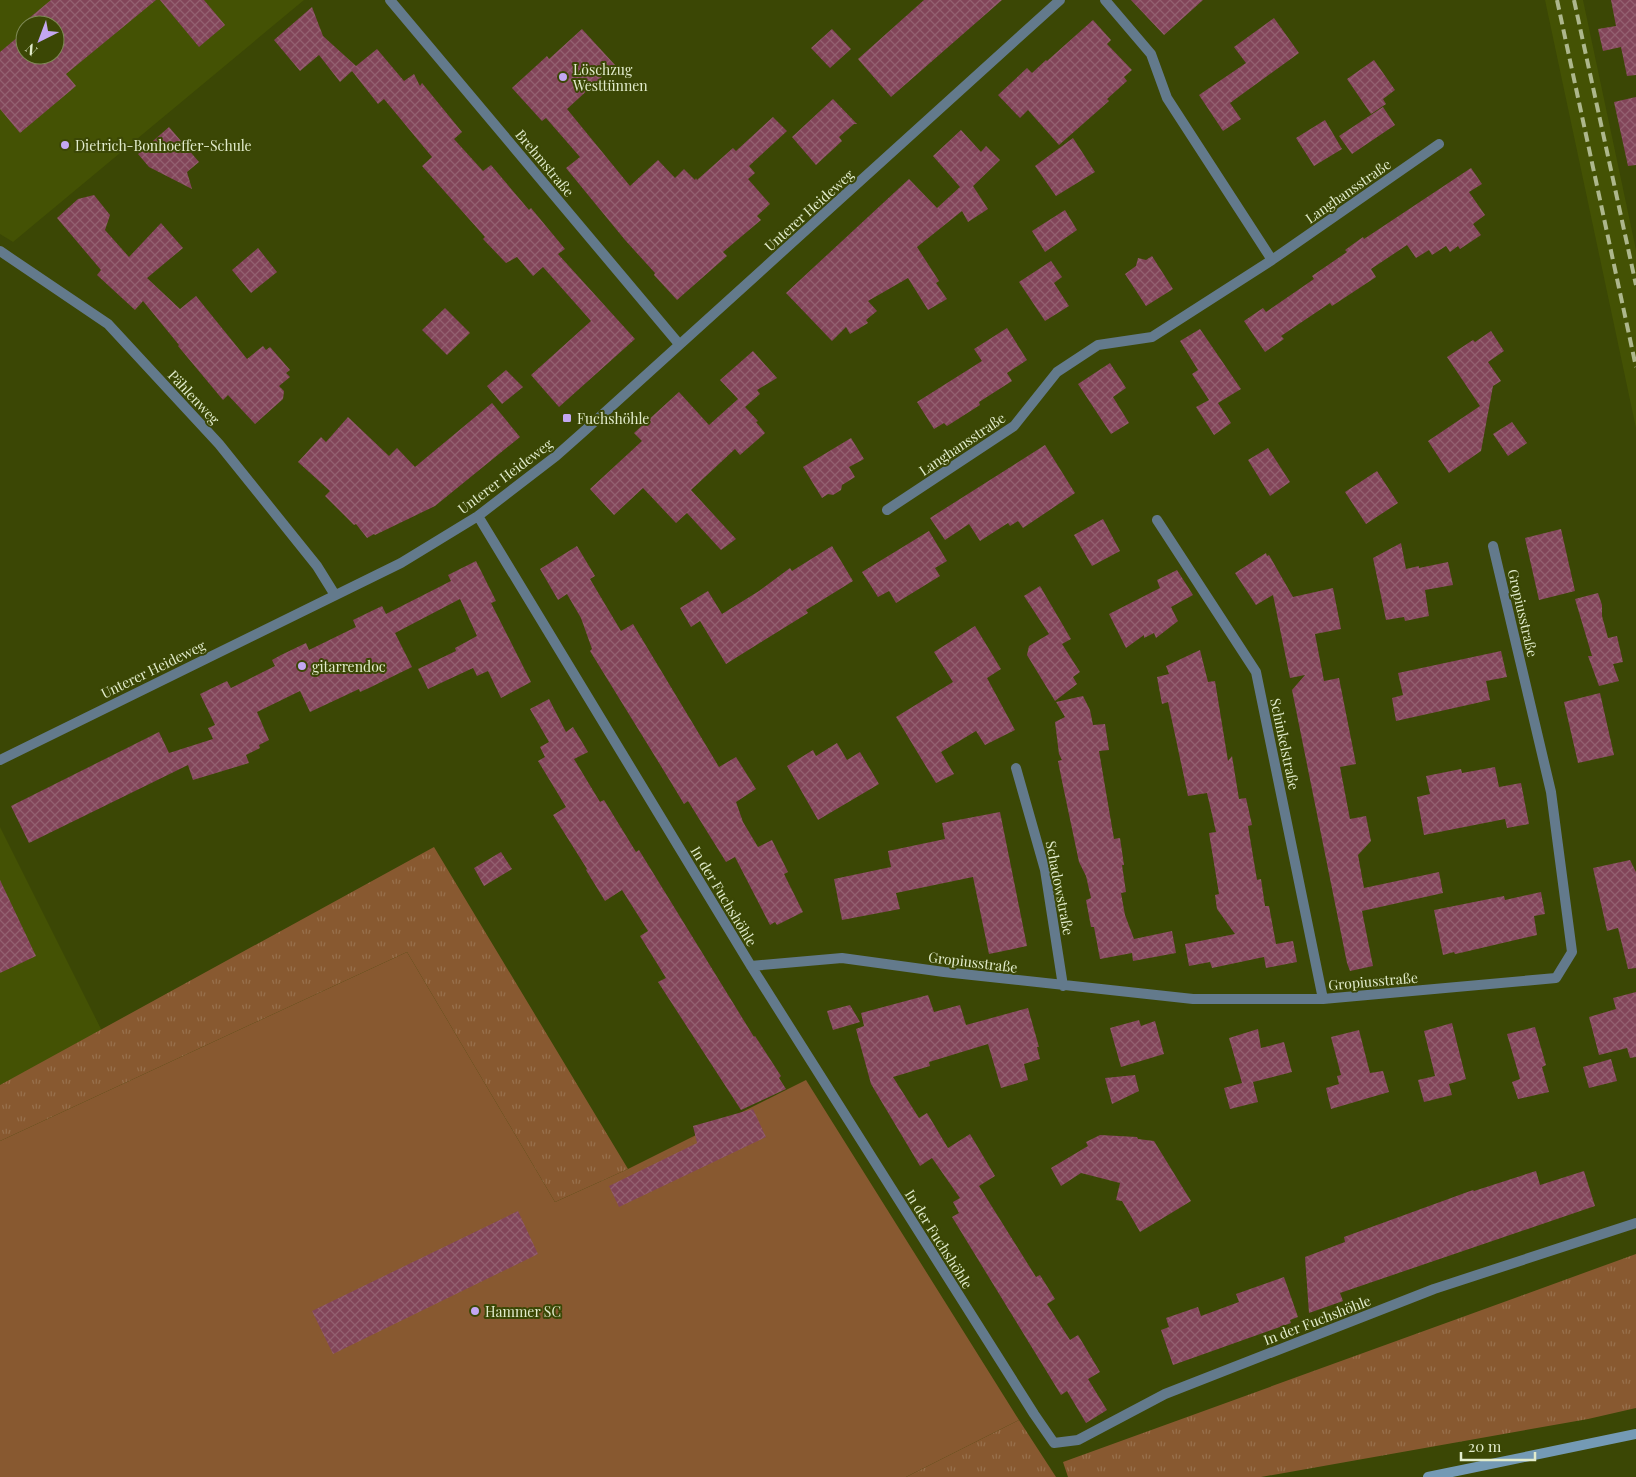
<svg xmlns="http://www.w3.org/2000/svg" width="1636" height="1477" font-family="'Playfair Display',serif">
	<defs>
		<pattern id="grass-tufts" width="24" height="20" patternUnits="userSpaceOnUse" patternTransform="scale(1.25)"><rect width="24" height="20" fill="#885930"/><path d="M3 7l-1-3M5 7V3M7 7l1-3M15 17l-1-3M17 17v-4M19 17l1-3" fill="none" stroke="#98714d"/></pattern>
		<pattern id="building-cross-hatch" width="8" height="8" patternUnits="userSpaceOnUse" patternTransform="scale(1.25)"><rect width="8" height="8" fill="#824559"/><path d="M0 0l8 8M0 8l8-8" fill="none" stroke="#936070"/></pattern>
	</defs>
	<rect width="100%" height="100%" fill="#3b4705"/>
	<path fill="#445204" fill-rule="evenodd" d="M0,0H304L13,242L0,234ZM25,25H55V55H25Z
		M1545,0H1583L1636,250V428Z
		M0,827L102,1031L0,1085Z"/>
	<path fill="url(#grass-tufts)" d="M434,847L628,1169L555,1202L407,952L0,1141V1085Z
		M1636,1254V1408L1588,1419L1261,1477H1068L1063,1462Z
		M1019,1420L1056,1477H906Z"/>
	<path fill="#885930" d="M407,952L555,1202L628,1169L806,1080L1019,1420L906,1477H0V1141Z"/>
	<path fill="url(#building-cross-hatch)" d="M51,0H156L66,74L76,86L20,133L0,109V52L25,31V55H55V25H32L28,19Z
		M160,0H204L225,25L199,47Z
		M924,0H1002L891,97L858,59Z
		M1131,0H1203L1164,35Z
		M1611,0H1636V75L1627,76L1621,47L1603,51L1598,29L1616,26Z
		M312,7L323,36L356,66L377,49L404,81L414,74L420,86L422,83L462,132L454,139L483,171L491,165L529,210L531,208L565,249L558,254L635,339L559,407L531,375L591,321L543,267L533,276L517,257L506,263L483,239L485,237L422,166L432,157L384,99L378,104L352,71L340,82L319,55L300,71L274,40Z
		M1274,18L1299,53L1230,103L1241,119L1223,131L1199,95L1246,63L1234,47Z
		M1093,20L1111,40L1107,44L1132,70L1124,77L1127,81L1107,99L1109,101L1059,145L1028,110L1020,118L998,95L1027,68L1032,73L1046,60L1047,61Z
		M582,29L615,65L567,109L630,186L658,160L675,178L684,169L695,180L696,178L697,180L733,148L736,151L773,117L787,131L749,166L755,173L748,179L770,204L757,216L761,220L723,252L727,256L677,300L654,275L655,273L625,240L566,168L580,157L546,118L542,121L512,88L547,56L549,59Z
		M832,29L851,49L830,68L811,48Z
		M1374,60L1395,90L1383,99L1386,104L1371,114L1347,79Z
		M1636,97V165L1628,166L1614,102Z
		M833,99L857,124H854L839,137L842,141L816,165L792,137Z
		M1383,107L1395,125L1352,154L1339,136Z
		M1325,120L1342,149L1314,166L1296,138Z
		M169,127L199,162L187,172L192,189L149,167L138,154Z
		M961,130L981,152L986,146L1000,160L973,186L988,209L968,222L962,211L917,247L939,281L936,283L947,299L928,310L908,278L868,301L877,311L866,320L868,323L850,334L846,327L832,341L786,293L909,179L937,208L960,187L933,156Z
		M1073,138L1095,172L1056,196L1035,166Z
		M1471,168L1482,184L1469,192L1485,215L1473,224L1481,235L1460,249L1458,246L1450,252L1446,246L1432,255L1429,250L1416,258L1407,245L1371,269L1376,277L1332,306L1330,303L1281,336L1284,339L1265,352L1244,321L1263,308L1266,312L1314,279L1312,276L1347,252L1345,250L1363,237L1364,239Z
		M94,195L110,215L105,230L129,257L161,223L183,248L147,278L180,309L196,296L247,359L263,346L266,350L270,347L290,370L286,373L290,377L279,386L284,391L283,399L255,424L228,395L223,400L178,346L179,345L143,301L135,310L97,275L101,270L57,218L78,199Z
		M1065,210L1077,230L1045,252L1032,231Z
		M258,248L277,272L251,293L232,270Z
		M1152,256L1173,289L1146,306L1125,274L1136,266L1138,258L1146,260Z
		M1051,261L1062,277L1054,283L1069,306L1045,321L1019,282Z
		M445,308L470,333L447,355L422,330Z
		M1007,328L1027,360L1007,373L1012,381L979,402L980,405L947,426L944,423L934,429L917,402L982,361L974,349Z
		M1200,329L1241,389L1218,403L1231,423L1214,435L1196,407L1209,400L1192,374L1198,370L1180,341Z
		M1491,331L1504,351L1488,362L1501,381L1493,386L1481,451L1449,473L1428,441L1480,406L1447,357L1473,340L1475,342Z
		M753,351L777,378L757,390L760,394L745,407L758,421L756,422L765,433L740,455L735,449L691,490L736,539L721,550L687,513L676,523L643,488L614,515L590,489L642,441L634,433L679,392L709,425L738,399L720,380Z
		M1110,363L1126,388L1113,397L1129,423L1111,434L1078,384Z
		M506,370L523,387L502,404L487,386Z
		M492,403L520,437L435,506L375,535L374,534L367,538L356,524L354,525L325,496L330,491L298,462L321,437L326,442L348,417L389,456L397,448L415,467Z
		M1512,422L1527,443L1508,456L1493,434Z
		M851,438L864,459L849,467L855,477L842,485L841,490L833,495L828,494L822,498L803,467Z
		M1045,445L1075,493L1023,528L1018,521L1010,526L1008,523L980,541L969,524L945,540L930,518Z
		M1268,448L1290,482L1270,496L1248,460Z
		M1377,471L1398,503L1366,524L1345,492Z
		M1103,519L1120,551L1092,566L1074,535Z
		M1561,529L1575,591L1539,600L1525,538Z
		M929,531L947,561L935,568L940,576L896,603L889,591L878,597L862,572Z
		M1401,543L1406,569L1419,566V568L1448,562L1453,585L1425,590L1429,616L1405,621L1404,617L1386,620L1373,558Z
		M577,546L595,576L590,579L621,631L633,624L719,767L736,757L756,789L736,802L743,822L758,847L772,840L788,872L784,874L803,912L777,925L775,922L770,925L735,857L726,862L688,801L684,804L664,771L590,651L592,649L581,618L567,594L558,600L540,569Z
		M832,546L853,581L806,610L808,613L726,664L700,621L691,627L680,608L708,591L722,614L759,591L790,568L792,571Z
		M1266,553L1267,556L1269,555L1293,597L1333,588L1341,629L1315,634L1324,681L1339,678L1356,764L1340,767L1350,819L1366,816L1371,841L1358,855L1364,888L1439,872L1443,893L1362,911L1373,966L1350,971L1347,963L1292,690L1305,675L1290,678L1273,595L1256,605L1235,573Z
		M476,561L496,601L491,603L531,682L501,698L488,671L477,676L473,668L428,689L418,669L456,651L455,648L477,636L460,599L395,633L412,667L369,688L360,692L359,689L310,712L300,691L257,712L269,740L259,745L260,748L246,755L249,763L193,780L188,765L29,843L11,806L159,732L169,753L213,739L208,728L215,725L200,694L227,681L231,688L275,666L272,660L281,655L306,643L309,650L356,627L353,620L382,606L386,614L451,581L448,575Z
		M1177,570L1193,595L1171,607L1178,621L1156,638L1154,633L1144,638V635L1126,648L1109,614L1160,588L1157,580Z
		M1040,586L1071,639L1062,644L1080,672L1073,677L1077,684L1055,701L1027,655L1029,646L1049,634L1024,596Z
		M1598,593L1602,605V616L1608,638L1617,636L1623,662L1613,664L1619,681L1599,686L1588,656H1592L1575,599Z
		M975,626L1001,669L987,678L1015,730L985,745L976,731L941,752L954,774L936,783L896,717L953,682L934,652Z
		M1200,650L1208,682L1215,681L1228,761L1232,756L1239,799L1246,798L1252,825L1248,826L1257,880L1261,879L1265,906H1269L1276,944L1293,941L1297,962L1266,968L1264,957L1212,968L1210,962L1189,966L1185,944L1235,934L1217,909L1215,895L1219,894L1209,833L1216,832L1207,793L1188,796L1168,702L1162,704L1157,677L1169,674L1166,666Z
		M1501,651L1507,677L1486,681L1490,700L1396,721L1392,698L1403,695L1398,673Z
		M1600,693L1614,755L1578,763L1564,702Z
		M1083,696L1090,710L1093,725L1105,724L1109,750L1099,751L1114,839L1120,838L1124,865H1122L1126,892L1121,893L1125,915L1134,939L1172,931L1176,953L1133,961L1132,953L1100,959L1094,927H1091L1086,900L1091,898L1086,876L1079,862L1063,786L1058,761L1062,760L1059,754L1055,722L1065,717L1056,702Z
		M549,699L566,732L573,727L588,752L574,759L600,802L604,800L636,852L639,850L754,1037L755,1036L781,1076L779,1078L786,1089L741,1110L658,982L666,978L640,936L648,931L622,890L605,901L586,870L587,869L553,815L566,807L538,761L545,757L540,747L549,742L530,709Z
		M837,743L847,760L860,752L879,784L818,820L787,766L813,750L816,756Z
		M1495,767L1499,787L1521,783L1529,824L1507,828L1505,819L1424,835L1417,797L1430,794L1426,776L1461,769L1462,773Z
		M1000,812L1027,946L989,954L973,877L896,893L900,909L842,920L834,879L891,867L888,851L945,839L942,823Z
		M501,852L512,869L484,886L474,868Z
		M1630,860L1636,872V968L1628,969L1618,928L1607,931L1593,868Z
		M0,880L36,956L0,973Z
		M1541,892L1545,914L1534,916L1537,935L1460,953L1455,954L1454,952L1443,955L1434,910L1504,896L1505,900Z
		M1636,992V1057L1630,1058L1627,1048L1599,1055L1589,1017L1616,1009L1613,998Z
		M928,995L934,1012L960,1005L966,1025L1028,1008L1039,1047H1037L1040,1059L1024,1064L1028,1080L1001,1088L988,1044L929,1062L930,1066L893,1077L919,1118L927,1113L948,1148L970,1134L995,1176L979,1186L1036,1277L1040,1275L1055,1299L1047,1304L1070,1340L1078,1335L1100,1372L1088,1379L1107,1410L1086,1423L1067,1391L1061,1395L952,1217L959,1213L953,1202L960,1198L932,1158L920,1166L871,1084L856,1029L864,1026L861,1013Z
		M850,1005L860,1022L833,1030L827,1011Z
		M1139,1020L1141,1026L1155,1021L1164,1054L1121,1067L1110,1028Z
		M1452,1023L1466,1079L1449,1084L1452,1095L1424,1102L1418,1080L1435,1076L1424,1031Z
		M1535,1027L1546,1065L1542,1067L1549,1092L1518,1099L1512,1082L1520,1079L1507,1034Z
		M1258,1029L1261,1048L1284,1042L1292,1072L1253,1082L1258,1102L1230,1109L1224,1088L1242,1083L1229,1038Z
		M1359,1030L1370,1073L1383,1071L1389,1092L1331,1109L1326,1088L1339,1084L1337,1076L1341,1075L1331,1037Z
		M1611,1059L1617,1081L1589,1088L1583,1067Z
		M1135,1075L1139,1091L1112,1104L1105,1078Z
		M753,1109L766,1137L619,1207L609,1186L697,1143L693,1126Z
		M1100,1135L1137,1137L1138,1139L1154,1141L1191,1201L1140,1232L1122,1201L1116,1200L1120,1183L1081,1173L1061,1186L1051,1168L1088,1146L1086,1142Z
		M1536,1171L1540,1185L1584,1171L1595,1206L1340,1293L1343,1301L1309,1313L1305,1257L1345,1242L1344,1237L1473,1190L1474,1191Z
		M518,1211L538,1254L333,1354L312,1311Z
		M1284,1277L1298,1317L1290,1320L1291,1323L1173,1365L1161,1330L1169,1327L1166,1318L1198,1307L1201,1316L1239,1302L1236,1294Z"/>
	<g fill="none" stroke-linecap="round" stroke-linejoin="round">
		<path stroke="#637a8c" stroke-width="10" d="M390,0L679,344
			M1105,0L1151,54L1167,98L1272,260L1439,144
			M0,251L108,324L219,444L317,566L335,595
			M887,510L1014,426L1057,372L1098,345L1152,337L1272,260
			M478,516L751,966L1034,1414L1054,1443L1078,1440L1165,1394L1434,1289L1636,1223
			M1157,520L1256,672L1323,999
			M0,760L401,563L478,516L556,456L582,433L1060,0
			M1016,768L1045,870L1063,986
			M751,966L842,958L944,972L1193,999H1323L1556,978L1572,952L1551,792L1493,546"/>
		<path stroke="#749ab5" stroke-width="10" d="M1428,1477L1636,1434"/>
		<path stroke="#adb78c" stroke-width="4" stroke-dasharray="10 5" stroke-linecap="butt" d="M1557,0L1636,367
			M1574,0L1636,285"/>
	</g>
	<g fill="#c3a7f2" stroke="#3b4705" stroke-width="2">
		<circle cx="563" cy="77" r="5"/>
		<circle cx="65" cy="145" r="5"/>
		<rect x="562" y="413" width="10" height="10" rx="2.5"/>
		<circle cx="302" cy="666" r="5"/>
		<circle cx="475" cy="1311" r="5"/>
	</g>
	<g text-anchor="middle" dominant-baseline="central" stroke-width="4" stroke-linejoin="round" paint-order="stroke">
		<g font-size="14" fill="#e2eccc" stroke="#3b4705" text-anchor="start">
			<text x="573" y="69">Löschzug<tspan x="573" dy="16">Westtünnen</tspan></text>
			<text x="75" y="145">Dietrich-Bonhoeffer-Schule</text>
			<text x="577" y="418">Fuchshöhle</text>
			<text x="312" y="666">gitarrendoc</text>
			<text x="485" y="1311">Hammer SC</text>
		</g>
		<g font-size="14" fill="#e2eccc" stroke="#3b4705">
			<text transform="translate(545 163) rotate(50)">Brehmstraße</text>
			<text transform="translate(1348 191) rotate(-35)">Langhansstraße</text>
			<text transform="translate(809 210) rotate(-42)">Unterer Heideweg</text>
			<text transform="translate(194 397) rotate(47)">Pählenweg</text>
			<text transform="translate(962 444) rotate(-34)">Langhansstraße</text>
			<text transform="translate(505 476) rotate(-37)">Unterer Heideweg</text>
			<text transform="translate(1523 613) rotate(77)">Gropiusstraße</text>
			<text transform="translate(153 669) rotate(-26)">Unterer Heideweg</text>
			<text transform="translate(1285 744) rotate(78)">Schinkelstraße</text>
			<text transform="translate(1060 888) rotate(79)">Schadowstraße</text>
			<text transform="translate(724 896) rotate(59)">In der Fuchshöhle</text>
			<text transform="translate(973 962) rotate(7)">Gropiusstraße</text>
			<text transform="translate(1373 981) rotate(-5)">Gropiusstraße</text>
			<text transform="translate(939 1239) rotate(58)">In der Fuchshöhle</text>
			<text transform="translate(1317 1320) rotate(-21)">In der Fuchshöhle</text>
		</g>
	</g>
	<g transform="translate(40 40) rotate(222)"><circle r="24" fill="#3b4705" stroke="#7e8955"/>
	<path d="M0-4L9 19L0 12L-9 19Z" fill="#c3a7f2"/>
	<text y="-8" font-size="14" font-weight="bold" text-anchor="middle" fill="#e2eccc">N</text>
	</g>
	<path d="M1461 1452v8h74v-8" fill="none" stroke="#e2eccc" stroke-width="2.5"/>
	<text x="1468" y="1452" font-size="15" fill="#e2eccc" stroke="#3b4705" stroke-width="4" paint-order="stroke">20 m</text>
</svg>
